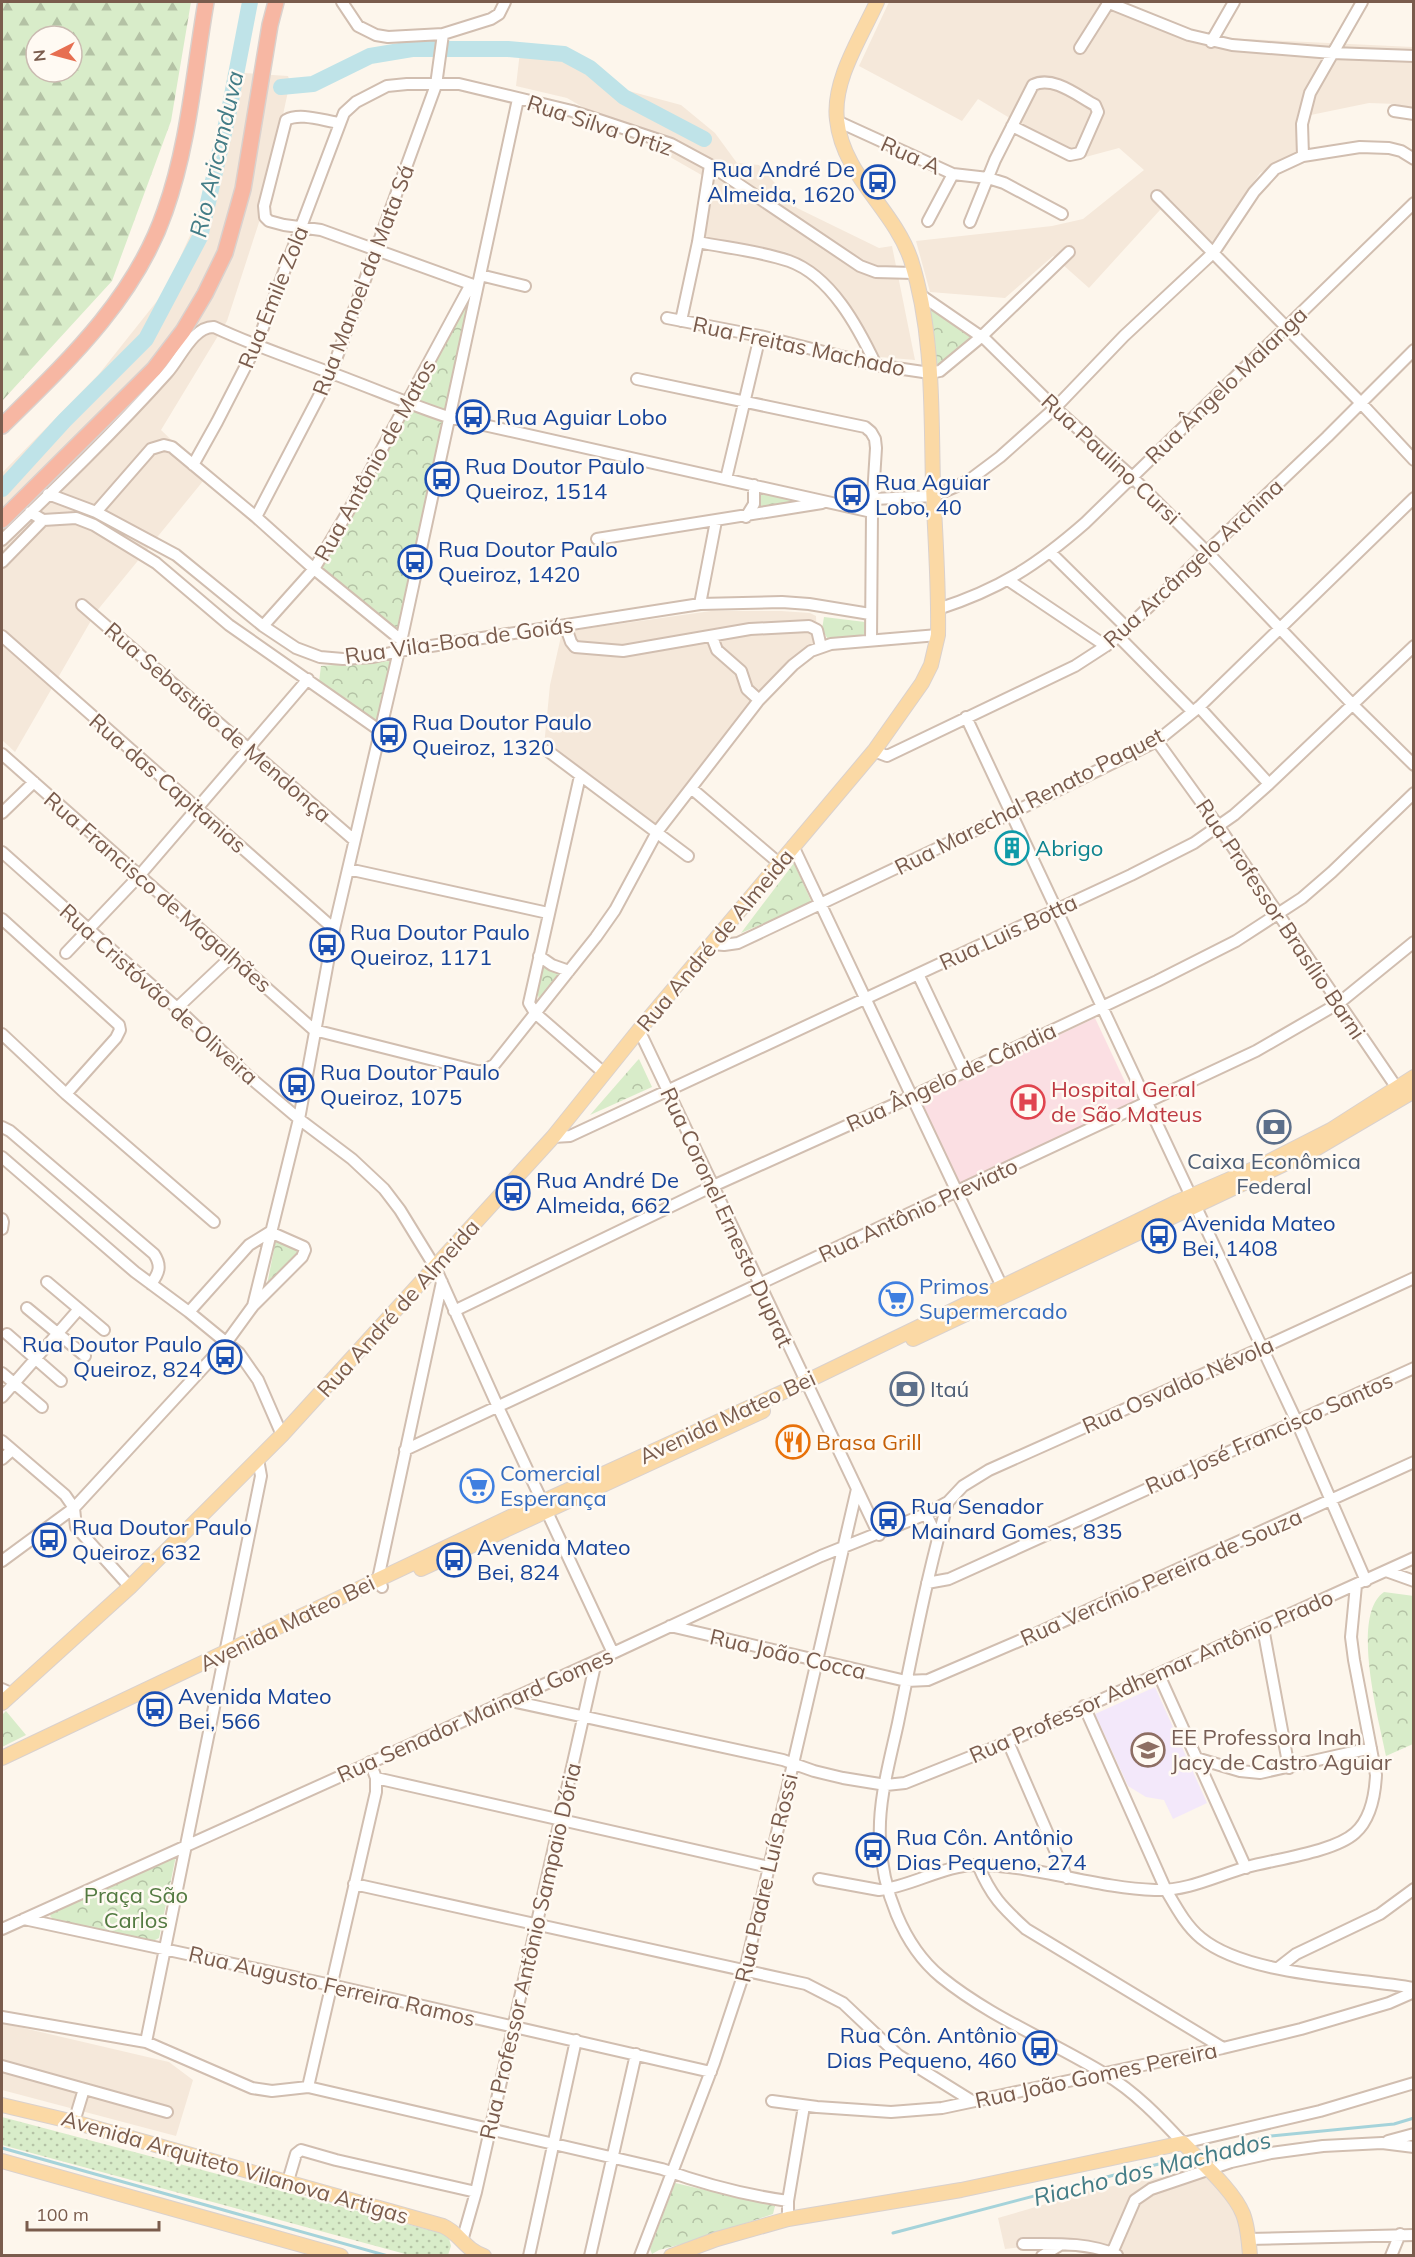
<svg xmlns="http://www.w3.org/2000/svg" width="1415" height="2257" font-family="Mulish,sans-serif">
	<defs>
		<pattern id="grass-dots" width="8" height="8" patternUnits="userSpaceOnUse" patternTransform="scale(1.5)"><rect width="8" height="8" fill="#d8ecc9"/><path d="M2 2h.1M6 6h.1" fill="none" stroke="#b4c2a5" stroke-width="1.8" stroke-linecap="round"/></pattern>
		<pattern id="forest-firs" width="22" height="20" patternUnits="userSpaceOnUse" patternTransform="scale(1.5)"><rect width="22" height="20" fill="#d8ecc9"/><path d="M5 1l3.5 6h-7zM16 11l3.5 6h-7z" fill="#b4c2a5"/></pattern>
		<pattern id="park-crowns" width="20" height="18" patternUnits="userSpaceOnUse" patternTransform="scale(1.5)"><rect width="20" height="18" fill="#d8ecc9"/><path d="M2 6a3 3 0 1 1 6 0M12 15a3 3 0 1 1 6 0" fill="none" stroke="#b4c2a5"/></pattern>
	</defs>
	<rect width="100%" height="100%" fill="#fdf6ec"/>
	<path fill="#f5e8da" d="M889,2H1116L1202,37L1413,47V111L1396,104L1369,103L1301,117L1300,151L1260,173L1212,242L1170,199L1089,288L1053,256L1005,298L930,292L916,241L1052,226L1083,219L1144,170L1119,148L1078,159L978,99L962,121L859,66Z
		M521,43L565,51L603,84L681,105L715,133L737,163L759,165L797,208L879,248L892,246L915,360L868,356L852,315L803,262L786,252L694,235L705,177L567,98L516,86Z
		M228,72L288,76L290,82L262,213L227,321L161,430L208,475L96,612L15,752L2,740V473L99,374L165,291L197,220L216,152Z
		M711,611H781L810,613L816,616L817,644L793,661L655,829L544,746L550,685L562,632Z
		M2,2023L169,2062L193,2080L176,2136L2,2090Z
		M1199,2170L1240,2207L1250,2255H1109L1072,2241L1005,2249L998,2218L1097,2189Z"/>
	<path fill="#f3e8fa" d="M1155,1687L1207,1803L1173,1819L1164,1800L1146,1797L1128,1786L1095,1714Z"/>
	<path fill="#fbdfe3" d="M1095,1018L1135,1103L960,1185L921,1100Z"/>
	<path fill="url(#grass-dots)" d="M2,2117L448,2235L451,2246L448,2255H409L2,2145Z"/>
	<path fill="url(#forest-firs)" fill-rule="evenodd" d="M2,2H191L171,121L112,281L2,401ZM36,36H72V72H36Z"/>
	<path fill="url(#park-crowns)" d="M470,298L398,636L320,569Z
		M927,307L944,315L975,338L936,369Z
		M756,490L812,502L755,513Z
		M824,617L865,622L864,640L830,643L822,629Z
		M390,661L376,725L319,682L321,666Z
		M794,863L812,903L741,933Z
		M541,962L551,970L563,975L545,997L539,999L537,991Z
		M639,1059L652,1087L590,1115L637,1061Z
		M276,1239L300,1251L267,1285Z
		M1384,1592L1414,1596L1413,1744L1386,1756C1379,1720 1350,1615 1384,1592Z
		M6,1711L26,1735L2,1747V1715Z
		M176,1856L159,1938L153,1941L55,1921L50,1916L52,1912Z
		M675,2183L775,2206L773,2214L686,2243L659,2250L652,2254L650,2249Z"/>
	<g fill="none" stroke-linecap="round" stroke-linejoin="round">
		<path stroke="#a5d3da" stroke-width="3" d="M2,2148L388,2256
			M1200,2155L1271,2136L1394,2124L1414,2118
			M893,2233L1141,2168L1191,2157"/>
		<path stroke="#bfe3e8" stroke-width="16" d="M281,87L313,84L370,56L412,49H508L564,54L590,68L624,97L704,139
			M2,489L64,421L146,339L200,237L228,116L250,2"/>
		<g stroke="#d1beb0" stroke-width="14">
			<path id="minor" d="M342,2L358,26L376,35L388,37L443,34L491,19L499,14L505,2
				M1107,2L1189,35L1232,45L1332,53L1414,56
				M1211,42L1234,2
				M1080,48L1109,2
				M1394,111L1414,114
				M837,121L953,174L988,178L1004,183L1062,214
				M340,123C324,121 300,112 286,120L264,206L265,217L269,221L284,225L321,230L476,286
				M1303,156L1302,124L1310,93L1362,2
				M1157,196L1360,402L1414,460
				M928,221L953,174
				M970,222L995,160L1033,85C1053,75 1078,96 1095,105L1098,112L1080,153L1070,155L1012,126
				M698,242C728,248 760,251 789,261C831,276 858,327 876,365
				M480,275L525,286
				M922,296L986,340L1055,408L1131,476L1207,552L1354,706L1414,765
				M667,318L760,336L876,365L930,373L940,371L981,337L1069,252
				M681,321L698,242L710,165
				M637,379L865,427L871,432L875,439L876,448L872,512L871,640
				M193,465L217,422L256,346L344,113L356,102L387,86L407,84H459L572,111L671,144L710,165L860,266L876,272L914,273
				M726,479L760,336
				M48,494L96,512L176,555L263,626L296,648L320,657L343,659L373,657L399,651L700,604L782,602L809,604L870,614
				M874,499L934,496L968,481L1000,457L1055,408L1124,336L1214,252L1254,192L1275,169L1303,156L1360,147L1389,148L1401,151L1414,159
				M30,512L43,520L76,518L94,525L156,563L229,625L379,730
				M96,512L151,449L164,445L172,447L256,517L314,569L401,640
				M256,517L331,373L436,85L443,34
				M746,517L754,504V485
				M597,539L822,503
				M2,540C58,486 115,431 167,373C180,359 193,326 214,327C252,345 291,358 331,373C370,387 408,404 448,417L872,512
				M1051,553L1126,627
				M2,562L43,520
				M1008,580L1106,646
				M700,604L716,521
				M82,605L354,840
				M938,609C1000,589 1037,565 1085,523L1414,203
				M565,625L571,642L575,647L623,651L750,629L809,626L817,630L821,647
				M263,626L314,569L349,510L471,284
				M2,636L334,929
				M1118,636L1193,712
				M712,637L717,650L741,671L747,689L759,700
				M1199,707L1269,784
				M966,717L1296,1420L1366,1581
				M1157,741L1219,827L1401,1094
				M548,751L688,856
				M874,751L887,756L1075,666L1112,642L1327,437L1414,350
				M2,754L314,1030L481,1072L494,1065L596,937L615,910L657,832L759,700L793,665L811,651L831,644L938,635
				M580,776L529,1003L535,1013L604,1073
				M691,788L780,864
				M2,813L34,782
				M793,846L1005,1293
				M2,852L177,1008L247,1075L299,1119L352,1159L384,1189L400,1210L435,1267L498,1407L613,1653
				M348,869L548,913
				M2,919L119,1025L120,1030L116,1038L66,1094
				M712,944L724,945L738,943L1010,814L1157,741L1199,707L1414,498
				M66,953L139,876L308,679
				M539,956L552,965L569,971
				M918,974L964,1071
				M177,1008L231,957
				M639,1030L879,1535
				M2,1034L66,1094L214,1222
				M2,1127L10,1131L154,1254C162,1266 159,1273 151,1284
				M553,1137L570,1136L1131,875L1194,843L1234,815L1269,784L1414,646
				M2,1157L135,1272L189,1312L239,1353L258,1380L282,1435
				M2,1219L3,1222L2,1229
				M47,1282L104,1330
				M27,1308L85,1356
				M454,1311L713,1186L913,1096L1157,981L1236,941L1302,898L1332,872L1414,793
				M189,1312L249,1245L270,1232L304,1247L305,1250L302,1257L254,1305
				M7,1334L61,1381
				M2,1373L42,1407
				M2,1397L79,1309
				M2,1441L65,1495L74,1508L76,1527L130,1587
				M405,1450L1256,1051L1339,1003L1414,942
				M2,1459L12,1450
				M948,1502C927,1575 913,1649 898,1723C890,1760 878,1801 880,1839C882,1888 902,1945 941,1977C990,2017 1051,2041 1105,2074C1134,2091 1160,2118 1183,2143L1320,2111L1414,2083
				M926,1514L938,1539
				M2,1561L74,1508L226,1343L253,1306L299,1119L334,929L399,651L518,99
				M1386,1571L1414,1581
				M927,1583L949,1579L1414,1368
				M382,1587L378,1579L442,1282
				M670,1626L906,1681L928,1680L1033,1635L1414,1462
				M1263,1628L1289,1768
				M1159,1675L1246,1868
				M2,1689L13,1694
				M507,1700L783,1760L814,1771L843,1778L886,1785L905,1783L1008,1742L1414,1558
				M1084,1706L1166,1890C1176,1907 1186,1926 1201,1938C1247,1976 1354,1977 1414,1988
				M1008,1742L1067,1878
				M1196,1758L1240,1771L1260,1773L1371,1748
				M376,1778L769,1867
				M978,1865C991,1896 1002,1907 1026,1929L1223,2048
				M819,1879L879,1890C914,1886 944,1864 980,1865C1039,1866 1096,1888 1155,1890C1188,1891 1216,1876 1247,1867C1276,1859 1334,1852 1355,1833C1371,1819 1375,1795 1376,1775L1354,1660L1351,1637L1356,1585
				M354,1884L806,1984L843,2003L898,2055L972,2101
				M24,1919L331,1985L711,2072
				M2,1929L596,1661L821,1556L926,1514L948,1502L963,1486L989,1470L1262,1348L1414,1278
				M1278,1968L1296,1954L1380,1914L1414,1889
				M2,2017L146,2042L252,2088L272,2091L308,2087L662,2169C703,2184 745,2195 788,2201
				M146,2042L261,1476L258,1459
				M2,2066L167,2112
				M308,2087L376,1792V1778L370,1762
				M772,2101L817,2107L891,2112L942,2108L1223,2048L1301,2029L1389,2003L1414,1992
				M74,2122L84,2089
				M1388,2141L1414,2134
				M288,2181L296,2154L301,2150L336,2160L476,2192
				M788,2219V2201L804,2106
				M1248,2239L1414,2235
				M462,2241L476,2192L596,1661
				M1023,2244C1055,2244 1087,2242 1117,2255
				M1112,2253L1135,2200L1151,2189L1231,2162L1271,2153L1323,2146L1382,2143L1414,2147
				M529,2256L576,2040
				M590,2256L636,2054
				M640,2256L714,2063L745,1970L857,1489
				M1042,2256L1060,2245
				M1391,2256L1400,2234"/>
		</g>
		<g stroke="#dad1cd" stroke-width="16">
			<path id="major" d="M913,1339L1312,1151L1414,1091
				M421,1569L763,1411
				M2,1703L130,1587L282,1435L553,1137L639,1030L874,751L922,683L931,665L938,635C939,585 935,535 933,485C931,409 934,333 911,260C894,209 843,176 837,120C832,81 861,37 877,2
				M2,1758L544,1501L805,1382L1177,1202L1258,1167L1331,1130L1414,1077
				M2,2105L74,2122L443,2226C461,2234 464,2249 484,2256
				M2,2161L341,2256
				M671,2256L717,2239L788,2219L961,2190L1183,2143C1200,2161 1234,2191 1243,2214C1248,2227 1249,2242 1250,2256"/>
		</g>
		<g stroke="#dad1cd" stroke-width="18">
			<path id="highway" d="M2,426C66,363 135,299 165,211C189,144 194,71 206,2
				M2,520L154,369L183,331L205,294L225,253L243,189L270,25L276,2"/>
		</g>
		<use href="#minor" stroke="#fff" stroke-width="10"/>
		<use href="#major" stroke="#fbd9a5" stroke-width="14"/>
		<use href="#highway" stroke="#f7b7a3" stroke-width="15"/>
	</g>
	<defs>
		<g id="bus-ring" transform="scale(1.725)"><circle r="9.5" fill="#fffaf3" stroke="#1a4fb4" stroke-width="1.5"/><path d="M-5-6H5V4H4V6H2V4H-2V6H-4V4H-5ZM-3.5-4V0h7V-4ZM-3.5 1.2v1.5H-2V1.2ZM2 1.2v1.5H3.5V1.2Z" fill="#1a4fb4"/></g>
		<g id="building-ring" transform="scale(1.725)"><circle r="9.5" fill="#fffaf3" stroke="#0f9aa8" stroke-width="1.5"/><path d="M-4-6H4V6H1V3H-1V6H-4ZM-2.5-4.3h1.7v1.8h-1.7ZM.8-4.3h1.7v1.8H.8ZM-2.5-1h1.7V.8h-1.7ZM.8-1h1.7V.8H.8Z" fill="#0f9aa8"/></g>
		<g id="hospital-ring" transform="scale(1.725)"><circle r="9.5" fill="#fffaf3" stroke="#e0444e" stroke-width="1.5"/><path d="M-5-5h3v3.5h4V-5h3V5h-3V1.5h-4V5h-3Z" fill="#e0444e"/></g>
		<g id="bank-ring" transform="scale(1.725)"><circle r="9.5" fill="#fffaf3" stroke="#5c6f8a" stroke-width="1.5"/><path d="M-6-4H6V4H-6ZM0-2.3a2.3 2.3 0 1 0 0 4.6a2.3 2.3 0 1 0 0-4.6Z" fill="#5c6f8a"/></g>
		<g id="supermarket-ring" transform="scale(1.725)"><circle r="9.5" fill="#fffaf3" stroke="#3f7fe0" stroke-width="1.5"/><path d="M-6-5.5h2.5l.6 2H6L4.5 2H-2.5L-4.4-4H-6ZM-1.5 3.2a1.3 1.3 0 1 0 .1 0ZM3 3.2a1.3 1.3 0 1 0 .1 0Z" fill="#3f7fe0"/></g>
		<g id="restaurant-ring" transform="scale(1.725)"><circle r="9.5" fill="#fffaf3" stroke="#e8710a" stroke-width="1.5"/><path d="M-5-6h1v4h1v-4h1v4h1v-4h1v5L-1.5 .5V6h-2V.5L-5-1ZM5-6V6H3V1.5H1.5Q1.5-4 5-6Z" fill="#e8710a"/></g>
		<g id="school-ring" transform="scale(1.725)"><circle r="9.5" fill="#fffaf3" stroke="#8d6e63" stroke-width="1.5"/><path d="M0-5L7-2L0 1L-7-2ZM-4 1L0 2.5L4 1V4Q0 6-4 4Z" fill="#8d6e63"/></g>
	</defs>
	<g fill-rule="evenodd">
		<use href="#bus-ring" x="878" y="182"/>
		<use href="#bus-ring" x="473" y="417"/>
		<use href="#bus-ring" x="442" y="479"/>
		<use href="#bus-ring" x="852" y="495"/>
		<use href="#bus-ring" x="415" y="562"/>
		<use href="#bus-ring" x="389" y="735"/>
		<use href="#building-ring" x="1012" y="848"/>
		<use href="#bus-ring" x="327" y="945"/>
		<use href="#bus-ring" x="297" y="1085"/>
		<use href="#hospital-ring" x="1028" y="1102"/>
		<use href="#bank-ring" x="1274" y="1127"/>
		<use href="#bus-ring" x="513" y="1193"/>
		<use href="#bus-ring" x="1159" y="1236"/>
		<use href="#supermarket-ring" x="896" y="1299"/>
		<use href="#bus-ring" x="225" y="1357"/>
		<use href="#bank-ring" x="907" y="1389"/>
		<use href="#restaurant-ring" x="793" y="1442"/>
		<use href="#supermarket-ring" x="477" y="1486"/>
		<use href="#bus-ring" x="888" y="1519"/>
		<use href="#bus-ring" x="49" y="1540"/>
		<use href="#bus-ring" x="454" y="1560"/>
		<use href="#bus-ring" x="155" y="1709"/>
		<use href="#school-ring" x="1148" y="1750"/>
		<use href="#bus-ring" x="873" y="1850"/>
		<use href="#bus-ring" x="1040" y="2048"/>
	</g>
	<g text-anchor="middle" dominant-baseline="central" stroke-width="5" stroke-linejoin="round" paint-order="stroke">
		<g font-size="22" fill="#7a5c4d" stroke="#fffaf3">
			<text transform="translate(600 125) rotate(18)">Rua Silva Ortiz</text>
			<text transform="translate(911 155) rotate(24)">Rua A</text>
			<text transform="translate(363 280) rotate(-69)">Rua Manoel da Mata Sá</text>
			<text transform="translate(273 297) rotate(-68)">Rua Emile Zola</text>
			<text transform="translate(799 346) rotate(12)">Rua Freitas Machado</text>
			<text transform="translate(1226 385) rotate(-44)">Rua Ângelo Malanga</text>
			<text transform="translate(1111 459) rotate(43)">Rua Paulino Cursi</text>
			<text transform="translate(375 460) rotate(-61)">Rua Antônio de Matos</text>
			<text transform="translate(1193 563) rotate(-43)">Rua Arcângelo Archina</text>
			<text transform="translate(459 640) rotate(-8)">Rua Vila-Boa de Goiás</text>
			<text transform="translate(218 722) rotate(41)">Rua Sebastião de Mendonça</text>
			<text transform="translate(168 783) rotate(41)">Rua das Capitanias</text>
			<text transform="translate(1029 801) rotate(-27)">Rua Marechal Renato Paquet</text>
			<text transform="translate(158 892) rotate(41)">Rua Francisco de Magalhães</text>
			<text transform="translate(1281 919) rotate(56)">Rua Professor Brasílio Barni</text>
			<text transform="translate(1008 932) rotate(-25)">Rua Luis Botta</text>
			<text transform="translate(715 940) rotate(-50)">Rua André de Almeida</text>
			<text transform="translate(159 994) rotate(42)">Rua Cristóvão de Oliveira</text>
			<text transform="translate(951 1077) rotate(-25)">Rua Ângelo de Cândia</text>
			<text transform="translate(918 1210) rotate(-25)">Rua Antônio Previato</text>
			<text transform="translate(727 1217) rotate(65)">Rua Coronel Ernesto Duprat</text>
			<text transform="translate(398 1308) rotate(-48)">Rua André de Almeida</text>
			<text transform="translate(1178 1385) rotate(-24)">Rua Osvaldo Névola</text>
			<text transform="translate(727 1417) rotate(-25)">Avenida Mateo Bei</text>
			<text transform="translate(1269 1433) rotate(-24)">Rua José Francisco Santos</text>
			<text transform="translate(1161 1577) rotate(-24)">Rua Vercínio Pereira de Souza</text>
			<text transform="translate(287 1623) rotate(-26)">Avenida Mateo Bei</text>
			<text transform="translate(788 1654) rotate(13)">Rua João Cocca</text>
			<text transform="translate(1151 1676) rotate(-24)">Rua Professor Adhemar Antônio Prado</text>
			<text transform="translate(475 1715) rotate(-24)">Rua Senador Mainard Gomes</text>
			<text transform="translate(766 1878) rotate(-77)">Rua Padre Luís Rossi</text>
			<text transform="translate(530 1951) rotate(-77)">Rua Professor Antônio Sampaio Dória</text>
			<text transform="translate(332 1986) rotate(13)">Rua Augusto Ferreira Ramos</text>
			<text transform="translate(1096 2075) rotate(-12)">Rua João Gomes Pereira</text>
			<text transform="translate(235 2167) rotate(16)">Avenida Arquiteto Vilanova Artigas</text>
		</g>
		<g font-size="22" fill="#164399" stroke="#fffaf3" text-anchor="start">
			<text x="855" y="169" text-anchor="end">Rua André De<tspan x="855" dy="25">Almeida, 1620</tspan></text>
			<text x="496" y="417">Rua Aguiar Lobo</text>
			<text x="465" y="466">Rua Doutor Paulo<tspan x="465" dy="25">Queiroz, 1514</tspan></text>
			<text x="875" y="482">Rua Aguiar<tspan x="875" dy="25">Lobo, 40</tspan></text>
			<text x="438" y="549">Rua Doutor Paulo<tspan x="438" dy="25">Queiroz, 1420</tspan></text>
			<text x="412" y="722">Rua Doutor Paulo<tspan x="412" dy="25">Queiroz, 1320</tspan></text>
			<text x="350" y="932">Rua Doutor Paulo<tspan x="350" dy="25">Queiroz, 1171</tspan></text>
			<text x="320" y="1072">Rua Doutor Paulo<tspan x="320" dy="25">Queiroz, 1075</tspan></text>
			<text x="536" y="1180">Rua André De<tspan x="536" dy="25">Almeida, 662</tspan></text>
			<text x="1182" y="1223">Avenida Mateo<tspan x="1182" dy="25">Bei, 1408</tspan></text>
			<text x="202" y="1344" text-anchor="end">Rua Doutor Paulo<tspan x="202" dy="25">Queiroz, 824</tspan></text>
			<text x="911" y="1506">Rua Senador<tspan x="911" dy="25">Mainard Gomes, 835</tspan></text>
			<text x="72" y="1527">Rua Doutor Paulo<tspan x="72" dy="25">Queiroz, 632</tspan></text>
			<text x="477" y="1547">Avenida Mateo<tspan x="477" dy="25">Bei, 824</tspan></text>
			<text x="178" y="1696">Avenida Mateo<tspan x="178" dy="25">Bei, 566</tspan></text>
			<text x="896" y="1837">Rua Côn. Antônio<tspan x="896" dy="25">Dias Pequeno, 274</tspan></text>
			<text x="1017" y="2035" text-anchor="end">Rua Côn. Antônio<tspan x="1017" dy="25">Dias Pequeno, 460</tspan></text>
		</g>
		<g font-size="22" fill="#0d838f" stroke="#fffaf3" text-anchor="start">
			<text x="1035" y="848">Abrigo</text>
		</g>
		<g font-size="22" fill="#be3a42" stroke="#fffaf3" text-anchor="start">
			<text x="1051" y="1089">Hospital Geral<tspan x="1051" dy="25">de São Mateus</tspan></text>
		</g>
		<g font-size="22" fill="#4e5e75" stroke="#fffaf3">
			<text x="1274" y="1161">Caixa Econômica<tspan x="1274" dy="25">Federal</tspan></text>
			<text x="930" y="1389" text-anchor="start">Itaú</text>
		</g>
		<g font-size="22" fill="#366cbe" stroke="#fffaf3" text-anchor="start">
			<text x="919" y="1286">Primos<tspan x="919" dy="25">Supermercado</tspan></text>
			<text x="500" y="1473">Comercial<tspan x="500" dy="25">Esperança</tspan></text>
		</g>
		<g font-size="22" fill="#c56008" stroke="#fffaf3" text-anchor="start">
			<text x="816" y="1442">Brasa Grill</text>
		</g>
		<g font-size="22" fill="#785e54" stroke="#fffaf3" text-anchor="start">
			<text x="1171" y="1737">EE Professora Inah<tspan x="1171" dy="25">Jacy de Castro Aguiar</tspan></text>
		</g>
		<g font-size="22" fill="#537a41" stroke="#fffaf3">
			<text x="136" y="1895">Praça São<tspan x="136" dy="25">Carlos</tspan></text>
		</g>
		<g font-size="24" font-style="italic" fill="#437c86" stroke="#fffaf3">
			<text transform="translate(216 154) rotate(-77)">Rio Aricanduva</text>
			<text transform="translate(1152 2168) rotate(-14)">Riacho dos Machados</text>
		</g>
	</g>
	<rect width="1415" height="2257" fill="none" stroke="#7a5c4d" stroke-width="6"/>
	<g transform="translate(54 54) rotate(264)"><circle r="28" fill="#fffaf3" stroke="#cabbb1" stroke-width="1.5"/>
	<path d="M0-4.5L10 22L0 15L-10 22Z" fill="#e76f51"/>
	<text y="-9" font-size="16" font-weight="bold" text-anchor="middle" fill="#7a5c4d">N</text>
	</g>
	<path d="M27 2221v9h132v-9" fill="none" stroke="#7a5c4d" stroke-width="3"/>
	<text x="36" y="2221" font-size="18" fill="#7a5c4d" stroke="#fffaf3" stroke-width="4.5" paint-order="stroke">100 m</text>
</svg>
